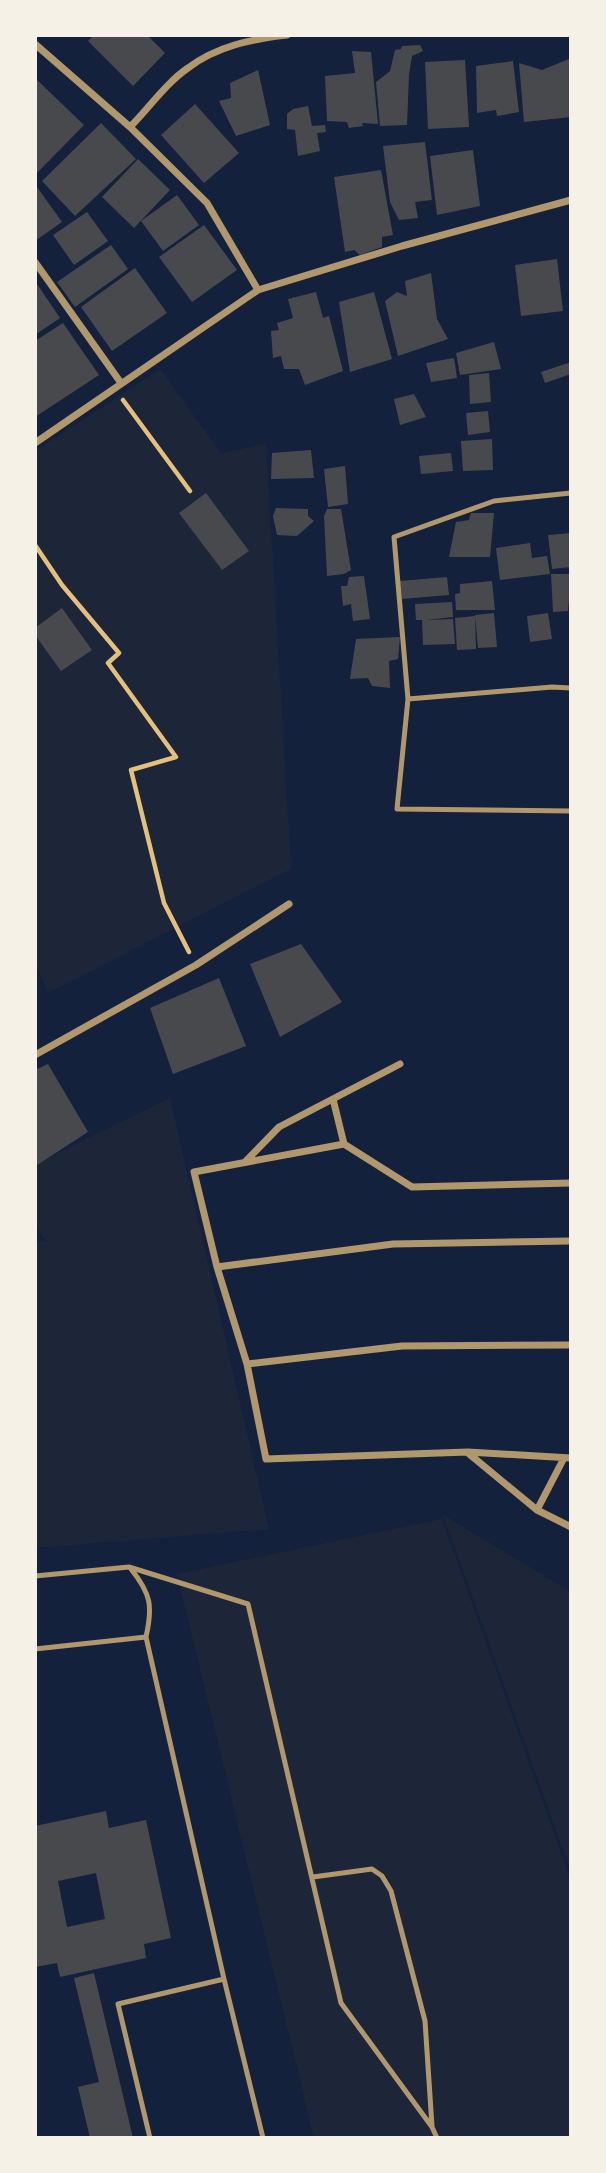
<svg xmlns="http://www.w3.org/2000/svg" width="606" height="2173" font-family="Helvetica,sans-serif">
	<rect width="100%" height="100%" fill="#14213d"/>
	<path fill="#1d2539" d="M160,369L221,453L266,444L291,869L48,993L35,963V451Z
		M170,1098L269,1529L35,1548V1241H46L35,1226V1164Z
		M443,1515L571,1592V1872Z
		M442,1519L571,1881V2138H314L177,1574Z"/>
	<path fill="#48494c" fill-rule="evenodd" d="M94,35H147L165,53L133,86L88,41Z
		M420,45L423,51L412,56L409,75L407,125L380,126L376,82L390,71L395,50L401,49L402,46Z
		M352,51L371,52L378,124L362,123L363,126L349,128L347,122L327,121L325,76L355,73Z
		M569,59L571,117L524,122L519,63L542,70Z
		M465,60L469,127L428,129L425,62Z
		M513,61L519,112L497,116L496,110L477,113L476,66Z
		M258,70L270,125L236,136L219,101L231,98L230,83Z
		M35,78L84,125L37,173L35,171Z
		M195,104L239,153L204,183L161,135Z
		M308,106L312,126L325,125L326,132L317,133L320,151L298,156L295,130L287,129V114L293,109Z
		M101,123L136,159L75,216L42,181Z
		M425,142L432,200L415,202L418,218L399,220L390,202L383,146Z
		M473,150L480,206L437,215L430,156Z
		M138,159L170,190L134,228L102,197Z
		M381,170L393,235L382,237V247L360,255L354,250L345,252L334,177Z
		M37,187L62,222L35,241V189Z
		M177,195L199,225L163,251L141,221Z
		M87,212L108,241L74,265L53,235Z
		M204,225L237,270L192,302L159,257Z
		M111,245L128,269L75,307L57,282Z
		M557,259L563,311L521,316L515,265Z
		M135,268L167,313L112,351L81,307Z
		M431,273L437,319L448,339L398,356L385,301L397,292L407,296L405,281Z
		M35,281L60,318L35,335Z
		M316,292L323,318L329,316L343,371L305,385L299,369H284L281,356L273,358L271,331L279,330L277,323L293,318L288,299Z
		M374,292L392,359L350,372L339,302Z
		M63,323L99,375L35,417V341Z
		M494,342L501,369L460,375L456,353Z
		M454,358L457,378L431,382L426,363Z
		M571,362V374L545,383L541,372Z
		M489,373L491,402L470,404L469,375Z
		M414,394L426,417L400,425L394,399Z
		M488,411L490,432L468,435L466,413Z
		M492,439L493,470L463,471L461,441Z
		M311,450L314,478L271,479L272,453Z
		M451,453L453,471L421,474L419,456Z
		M345,466L348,504L328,507L324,469Z
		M206,493L249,551L222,570L179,513Z
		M276,508L308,509V516L314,521L297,536L277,535L273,516Z
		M327,509H341L351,570L344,574L327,576L324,516Z
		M471,513H494L490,557H449L456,522L469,520Z
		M571,533V567L552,569L548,535Z
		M530,543L532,558L547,556L550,574L500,580L496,548Z
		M551,574H571L568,611L553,612Z
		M364,576L370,619L353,621L351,604L343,606L341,586H347L349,577Z
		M447,577L449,595L402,599L400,581Z
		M492,581L495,610H456L455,594L460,593V584Z
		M452,602L453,617L426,620L453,619L455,644L423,645L422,620H416L415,604Z
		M62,608L92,650L61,671L35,635V628Z
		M494,613L497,647L478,648L475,615Z
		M548,613L552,639L530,642L527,616Z
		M475,616L476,649L457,650L455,618Z
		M400,637L398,659L389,661L390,688L372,686L368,678L350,679L356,639Z
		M301,944L342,1002L280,1037L250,964Z
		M219,978L246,1046L173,1074L150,1008Z
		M48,1064L88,1132L37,1165L35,1161V1070Z
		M106,1811L109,1828L146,1820L171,1938L144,1944L146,1958L60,1977L57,1963L35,1967V1826ZM96,1873L105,1919L67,1927L58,1881Z
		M94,1973L133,2138H90L78,2087L99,2082L74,1978Z"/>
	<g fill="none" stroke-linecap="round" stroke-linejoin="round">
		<path stroke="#e5c07b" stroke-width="4.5" d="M123,400L190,491
			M35,545L62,585L119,653L108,663L176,757L131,770L164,903L189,952"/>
		<path stroke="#b1986c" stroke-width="5" d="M571,493L494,501L394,537L408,699L397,809L571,811
			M408,699L552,687L571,688
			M131,1569C151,1594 153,1606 146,1637
			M35,1576L129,1567L248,1604L341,2003L432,2127L437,2138
			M35,1649L146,1637L224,1979L263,2138
			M313,1877L372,1869L382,1876L391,1891L425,2021L432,2126
			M150,2138L118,2004L224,1979"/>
		<path stroke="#b1986c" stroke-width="7" d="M35,44L130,127L207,203L258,290
			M130,127C148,109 167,82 188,68C217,46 252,39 287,35
			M35,262L121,383
			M35,443L258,290L402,246L571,200
			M35,1055L196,965L289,904
			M333,1099L344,1144
			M246,1161L279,1127L400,1064
			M571,1183L412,1187L344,1144L194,1172L217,1267L247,1364L266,1459L468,1452L571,1458
			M217,1267L393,1244L571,1241
			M247,1364L402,1346L571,1345
			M468,1453L537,1510L571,1527
			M537,1510L564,1458"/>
	</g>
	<rect width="606" height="2173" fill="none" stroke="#f6f1e7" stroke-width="74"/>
</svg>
